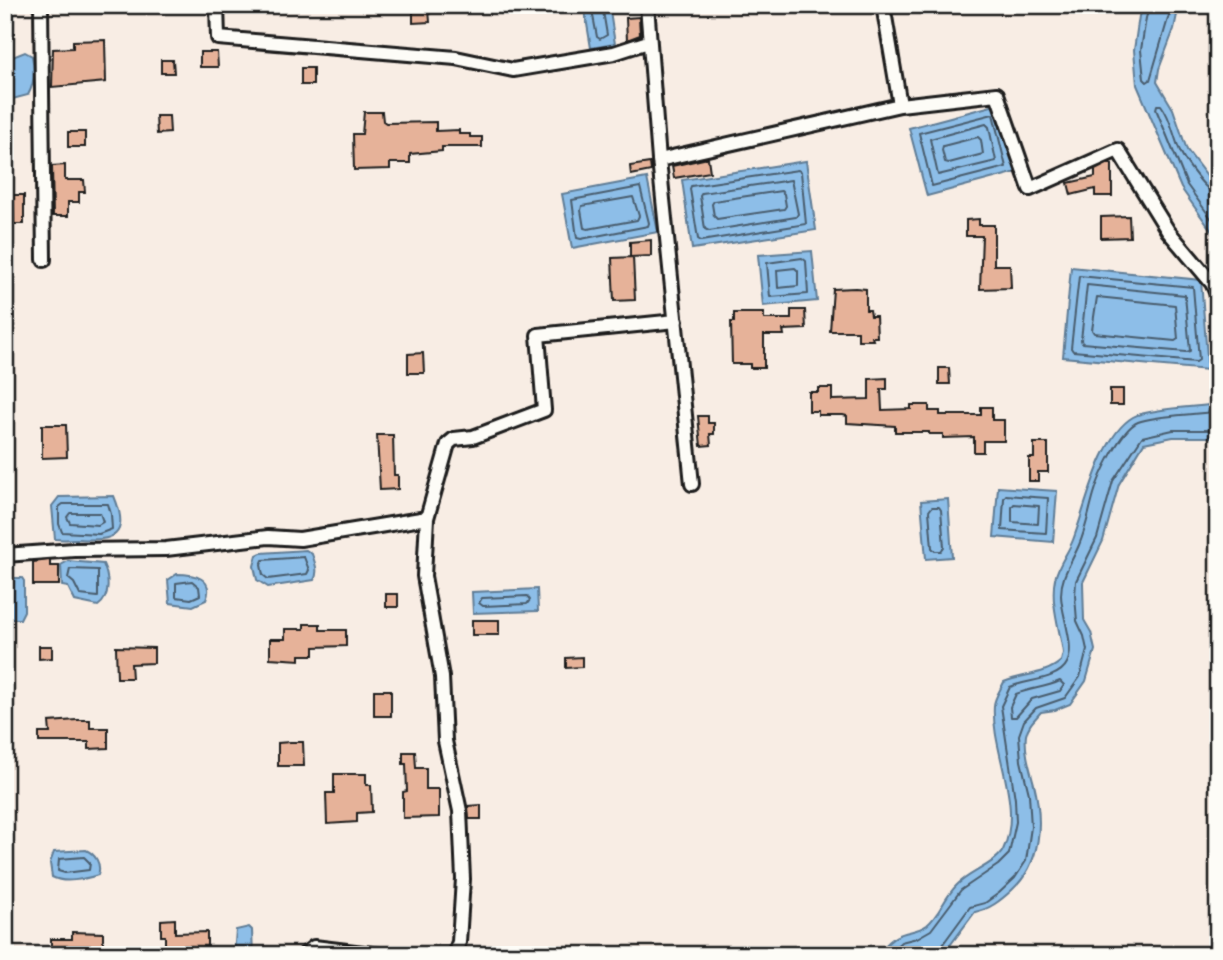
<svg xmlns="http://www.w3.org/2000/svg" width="1223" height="960" font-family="'Gochi Hand',sans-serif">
	<rect width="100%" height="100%" fill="#f8ede4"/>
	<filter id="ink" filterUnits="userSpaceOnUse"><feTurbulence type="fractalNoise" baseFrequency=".0143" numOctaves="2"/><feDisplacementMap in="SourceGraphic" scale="14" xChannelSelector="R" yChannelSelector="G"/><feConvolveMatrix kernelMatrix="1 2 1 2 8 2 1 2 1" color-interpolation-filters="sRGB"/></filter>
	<g filter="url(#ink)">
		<path fill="#8dbee8" stroke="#607d96" stroke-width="2" d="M609,5L615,44L591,48L584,6Z
			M1144,5H1179L1174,29L1159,69L1157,82L1173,109L1187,150L1218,191V240L1181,188L1137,85L1134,50L1139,16Z
			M25,52L32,56C35,70 35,83 28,95L5,101V60Z
			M999,104L1017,172L927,196L909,128Z
			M806,161L816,230L692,249L682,180Z
			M647,178L658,232L572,248L562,194Z
			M812,251L817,301L763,306L758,255Z
			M1071,267L1201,280L1208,370L1063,357Z
			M1218,404V437H1173L1144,443L1119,484L1103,541L1083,582L1084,620L1091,632L1095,650L1086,681L1070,704L1055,710L1041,712C1035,719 1028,725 1026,735C1024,750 1030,769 1034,784C1043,821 1042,863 1012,890C1000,901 990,909 975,912L945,952L941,955H877C883,948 889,940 897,936C906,931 918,932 927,925C939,915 945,897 956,886C967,873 996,864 1003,850C1024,805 991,751 994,706C994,698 1001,689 1004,682C1023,674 1046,675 1061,661L1063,653C1060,630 1050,602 1055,579C1058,565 1068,553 1073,540C1086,507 1100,436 1133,417C1147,409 1199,407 1218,404Z
			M998,487L1057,491L1053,542L994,537Z
			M114,496C131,537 113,542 77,539C70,539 62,540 55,539L52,506L59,497Z
			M948,499L952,557L926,559L921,501Z
			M306,550L312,554C315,563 319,572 314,580L268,587L257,580L254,566L257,555L261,553Z
			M68,561L103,564C109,577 111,597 98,606L75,601L68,587L62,586L61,565Z
			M177,574C194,574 215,578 206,600L193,606L170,603L168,580Z
			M5,578H22L24,581V611L20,619H5Z
			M537,589L538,611L473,613L472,592Z
			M86,850C95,854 102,864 98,875C84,879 65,884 52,877L50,863L54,852Z
			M249,927L252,930L253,955H234L236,930Z"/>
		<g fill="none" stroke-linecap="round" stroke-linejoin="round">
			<path stroke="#495d6e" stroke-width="2" d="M591,5L597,37L600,39L607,35L602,5
				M1150,5L1146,18L1141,50L1144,79L1147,82L1150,80L1172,5
				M993,114L1006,167L932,186L919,133Z
				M986,124L989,127L996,161L938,175L930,139Z
				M978,137L981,140L983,154L949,163L945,162L942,150L943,146Z
				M798,170L801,172L806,224L701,241L698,239L690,189L691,186Z
				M791,180L798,214L796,217L709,231L705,229L700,196L702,193Z
				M640,187L649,223L648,226L581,239L577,238L572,200Z
				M781,191L784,194L786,206L784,209L717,219L714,216L712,204L714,201Z
				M1218,195C1207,193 1186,163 1181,153C1173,137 1172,119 1161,105H1157L1156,109L1187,185L1218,228
				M633,197L639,216L637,220L588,229L584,228L581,210L582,206Z
				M802,258L806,261L808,294L770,297L767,263Z
				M795,268L798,271V286L778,288L777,270Z
				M1079,276L1193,287L1199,360L1196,362L1073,351L1071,348Z
				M1087,285L1185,295L1190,351L1186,352L1082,343L1081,340Z
				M1097,297L1175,305L1178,339L1175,341L1094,333L1092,330Z
				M1006,495L1048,498L1046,533L1002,530L1004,498Z
				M63,504H108L111,514L112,529L99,534L62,532L59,524V507Z
				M1014,504L1039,506L1038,524L1012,522V507Z
				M932,507H939L941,510L944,547L941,551H935L932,548L929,511Z
				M70,513H100L103,522L98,525L70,523L67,517Z
				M304,557L309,570L307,574L268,579L263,575L261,565L263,560Z
				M70,569L98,570V597L80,595L74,583L68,578Z
				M192,581L199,587L200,595L191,599L176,597V583Z
				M527,596L530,600L527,604L483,606L479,603L482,598Z
				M1060,681L1064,685L1060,691L1032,699L1016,717H1011L1010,707L1016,694C1031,688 1045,688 1060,681Z
				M84,857L90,863L89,870L65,873L58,871L59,859Z
				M887,955L901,942L917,938L931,930L961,890L998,865L1009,854L1016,822L1015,799L1001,706L1010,687C1026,680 1059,680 1067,663C1076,646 1061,614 1061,595C1061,575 1072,562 1079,545C1086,529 1089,511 1094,494C1099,476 1121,429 1138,422C1156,415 1197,415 1218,411
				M938,955L940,948L970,907L985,903L999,893L1015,878L1026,861L1031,827L1029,794L1021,761L1019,735L1024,721L1036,708L1065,698L1080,677L1087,650L1084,636L1077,621L1075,596L1076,581L1097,538L1113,481L1142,437L1173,430H1218"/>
		</g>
		<path fill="#e6b299" stroke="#1c1c1c" stroke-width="2" d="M413,10H429L430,22L413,23Z
			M639,17L640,35L627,40L626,18Z
			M105,40L106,82L52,87L53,49L73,48V41Z
			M200,52H217L218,67H200Z
			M161,60H173L174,73H161Z
			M301,68H313V85H301Z
			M364,112H382L383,121L386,123L436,122V131L459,130V134H470V137H482V147H442V151L410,154V163H390V169L354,170L353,134H362Z
			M156,116H169L170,133L157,134Z
			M68,132H85V147H68Z
			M708,158L710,172L674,178L672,166Z
			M650,163L651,171L631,175L630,166Z
			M1107,164H1112V196H1095V189L1071,195L1068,183L1095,177V170Z
			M65,165V180H84L85,192H79V202H68V216H53L52,166Z
			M13,195H24V224H14Z
			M1129,216L1130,237L1101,238V217Z
			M979,219V225H994V265H1010L1011,288L980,289L982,236H966V220Z
			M651,240V256L630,257V242Z
			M633,257L635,300L614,301L612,258Z
			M855,288L866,289V310H870L871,316H876L877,337H872L873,340H858V331H830L833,289Z
			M791,310H805L806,329L783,330L784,335H764V368H750V364H732L731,322H734V313H764V319H791Z
			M423,353L424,373H408V354Z
			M939,368H949L950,384H939Z
			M887,378V389H881L882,410L911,409V405H929V411H940V415H981V407H992V420H1004V441H983V452H974V437L943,438V434H929V432H895V426L847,423V416L843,415H818V411H809V392H818V388H832V400L869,399V379Z
			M1110,389H1123V405H1110Z
			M698,416H708V423H714V434H710L711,445L701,446Z
			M42,425H66L67,457L42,458Z
			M377,435H393L394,475H398V489L380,490Z
			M1034,443H1048V472H1038V481H1029V458H1034Z
			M50,560V566H59V585H33V562Z
			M386,594H398V607H386Z
			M472,620H499V635H472Z
			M304,624H320V630H346V646L314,647V655H300V660L270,658V639H285V629H304Z
			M39,646H52V658L39,659Z
			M116,647L154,648V663L131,664L132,678H117Z
			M582,657V667L566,668V658Z
			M374,690H391V716H374Z
			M77,720H90V728H108V748L89,749V742H39V733H50L49,722Z
			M290,742H303L304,766H278V743Z
			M403,752H415L416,768H426V789H439V817L403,818V792L407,791L406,764H403Z
			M334,774H366V785H371L372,812L357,813V822L327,824L326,793H334Z
			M481,805V819H469L468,806Z
			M175,919V933L207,932V954L165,953V936H161V920Z
			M72,932L103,933V955H94V948L51,949V939H72Z"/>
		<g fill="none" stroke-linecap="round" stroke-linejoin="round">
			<g stroke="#1c1c1c" stroke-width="18">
				<path id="street" d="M41,5L44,260
					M217,5L218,38L456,58L513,70L614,53L648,42
					M647,5L659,160L692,484
					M883,5L900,105
					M659,160L900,105L997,94L1030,189L1118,150L1168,231L1212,283L1218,296
					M427,518L424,576L442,677L445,741L460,811L463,879L459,942L454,955
					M5,555L74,550L166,549L268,537L300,539L427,518L448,444L454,439L473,437L544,410L538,335L676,321
					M304,955L314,947L380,955"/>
			</g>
			<use href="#street" stroke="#fdfcf7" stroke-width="12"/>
		</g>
	</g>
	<rect width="1223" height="960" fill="none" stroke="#fdfcf7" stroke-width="28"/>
	<rect x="14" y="14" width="1195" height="932" fill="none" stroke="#1c1c1c" stroke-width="2.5" filter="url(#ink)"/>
</svg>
